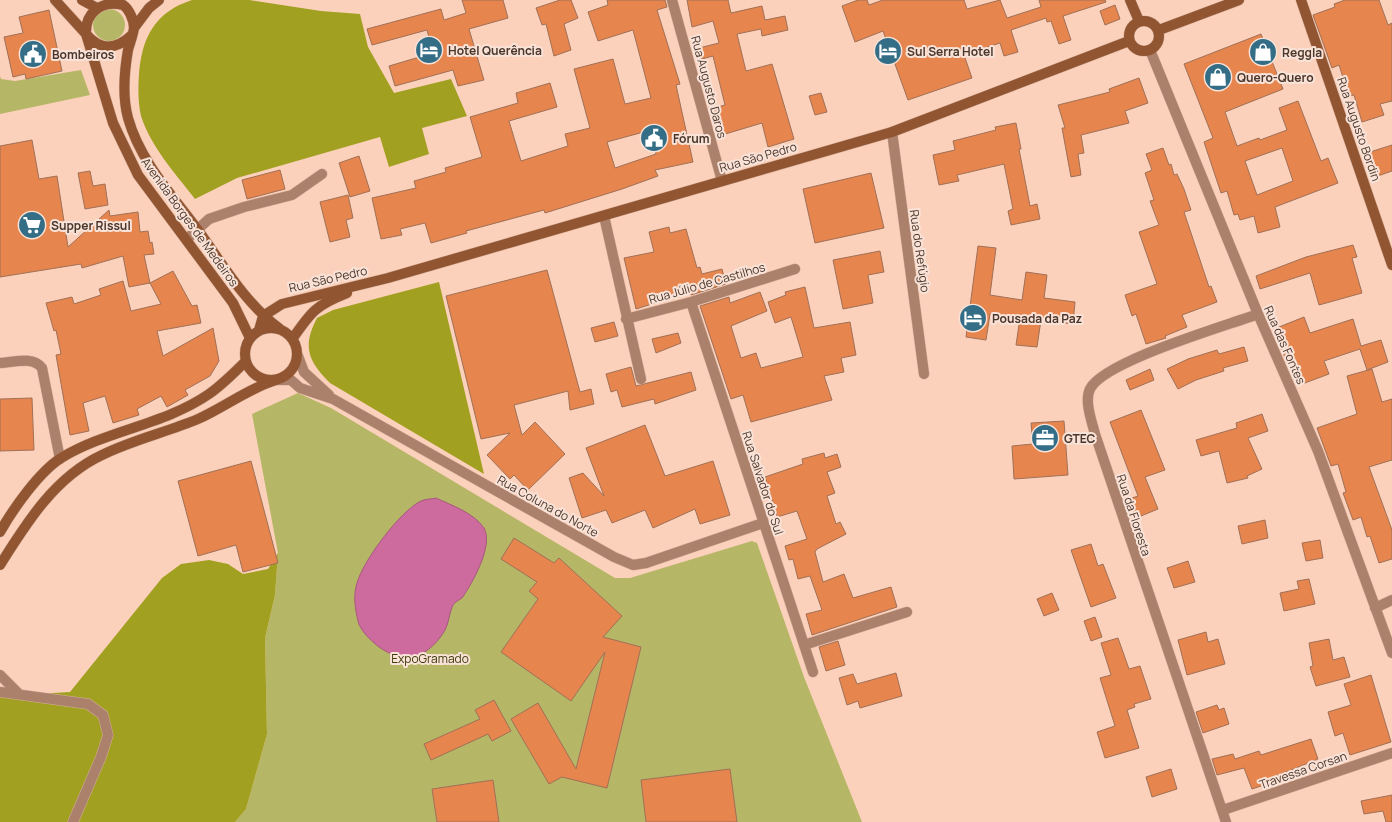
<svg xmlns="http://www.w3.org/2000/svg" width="1392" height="822" font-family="Manrope,sans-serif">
	<rect width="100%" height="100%" fill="#fcd1bb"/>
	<path fill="#b6b667" d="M93 25a16 16 0 1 1 32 0a16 16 0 1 1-32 0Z
		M81,70L90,95L0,114V76L1,79L15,81Z
		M298,393L331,408L615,578H630L752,541L757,543L804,677L862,822H235L246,809L267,734L265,638L275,595L278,553L252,414Z"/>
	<path fill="#a1a021" d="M192,0H249L321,11L360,14L368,47L394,93L451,79L467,116L422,128L429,154L389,167L380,137L237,178L195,199C175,173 151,147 141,116C138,103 138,87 139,74C142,37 155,12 192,0Z
		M439,282L484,474L330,383C308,361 302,347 317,318L333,310Z
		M278,553L275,595L265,638L267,734L246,809L235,822H0V692L19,695L70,692L162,578L181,564L209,560L228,564L243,574L268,569Z"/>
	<path fill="#cd6a9e" stroke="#a65a7c" d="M436,498C451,505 474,513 484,528C494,545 472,584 462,598C459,600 455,602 453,605C449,613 449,623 445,630C430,656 407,665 382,649C374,644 360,631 358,621C355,609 353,595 357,583C363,561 400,511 421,501C425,499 432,499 436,498Z"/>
	<path fill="#e6854d" stroke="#a07057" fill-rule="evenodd" d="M462,0H503L508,18L469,29L484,80L458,86L453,70L395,86L389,66L433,53L427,30L372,45L367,29L441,9L444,20L466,13Z
		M560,0H571L578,18L564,24L571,50L554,56L546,24L542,25L536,8Z
		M607,0H665L667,7L657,10L680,84L676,85L693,162L655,170L658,176L622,189L545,213L544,210L466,231L467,233L431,243L425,223L400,229L402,235L381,239L372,198L416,188L414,181L446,172L445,168L482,157L470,117L518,103L516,93L550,83L557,107L509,121L521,161L568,146L565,134L590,128L574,69L613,59L625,104L651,98L633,30L598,41L588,12L608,5ZM651,130L656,154L615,168L607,142Z
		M687,0H728L731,13L762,6L765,20L785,16L788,30L762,36L761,29L737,34L746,71L772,64L794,139L768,147L762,123L722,135L714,108L725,105L713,56L702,59L699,48L719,43L713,21L692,27Z
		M858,0H867L869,5L883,0H964L967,9L1000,0L1007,18L1041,7L1039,0H1105L1106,2L1063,16L1071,40L1059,44L1051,21L1047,22L1046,18L1011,30L1018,52L1004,56L1000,43L964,55L972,78L908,100L883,31L855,42L842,6Z
		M1345,0H1379L1388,25L1392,23V101L1380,104L1384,115L1362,122L1354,95L1349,96L1339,65L1332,68L1313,15L1335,7L1334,4Z
		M1115,5L1120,19L1105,25L1100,11Z
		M49,10L62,71L26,79L25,74L13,77L4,37L23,33L19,17Z
		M1261,34L1283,89L1225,112L1237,146L1259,138L1260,140L1287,130L1279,108L1298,101L1321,161L1328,158L1338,183L1275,207L1280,227L1258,233L1254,216L1240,220L1238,214L1234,215L1227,191L1221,193L1204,142L1213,138L1184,64ZM1282,148L1293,181L1257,195L1245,161Z
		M1139,78L1148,103L1125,111L1129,123L1081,135L1084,153L1078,154L1081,175L1071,177L1062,128H1065L1058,105L1110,92L1109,89Z
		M821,93L827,112L815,115L809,96Z
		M1016,123L1021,149H1019L1030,206L1037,204L1040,219L1011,225L1008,211L1013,209L1004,164L957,175L959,181L939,185L933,155L955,150L953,141L996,130L995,127Z
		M32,140L39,179L57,176L68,247L109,210L110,216L138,212L140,232L148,231L150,243L152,242L154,254L144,255L150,283L129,287L123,256L82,268L81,264L0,277V146Z
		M1392,145V171L1375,177L1367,153Z
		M1163,148L1169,165L1171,164L1174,175L1177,174L1184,189L1191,210L1184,212L1209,287L1211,286L1217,302L1182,315L1187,327L1165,336L1166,338L1146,344L1136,314L1132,316L1125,295L1157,284L1139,232L1159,225L1150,201L1154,200L1145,173L1152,170L1146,154Z
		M359,156L370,191L350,197L339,163Z
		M280,170L285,189L247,199L242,180Z
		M90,171L93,186L105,184L108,205L85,209L78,173Z
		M871,173L884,228L815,243L803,189Z
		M348,195L353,218L346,220L350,237L330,242L320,202Z
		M669,227L670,233L686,229L697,268L700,267L702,274L722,269L726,284L691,295L690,292L636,309L624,258L654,252L649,232Z
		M1353,245L1357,257L1352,258L1362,293L1319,305L1310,273L1260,289L1256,276L1306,257Z
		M978,246L996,248L990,295L1022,300L1026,272L1047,275L1044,298L1075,302L1073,324L1041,320L1037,347L1016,345L1020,318L990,314L986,340L966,337Z
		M880,251L884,272L868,275L873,303L843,309L833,260Z
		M547,270L580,392L591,389L594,404L570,410L568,391L514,405L522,435L535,422L565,454L528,490L514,475L510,479L487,455L510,433L481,439L446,296Z
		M173,271L192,306L197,305L201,323L157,331L163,356L213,328L219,361L210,376L185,390L188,395L167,407L161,396L137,409L139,415L113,423L105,396L83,403L89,431L70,435L56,355L61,354L56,330L54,331L46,303L72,297L74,304L101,295L99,289L123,281L131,311L161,304L150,283Z
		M805,287L814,328L850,322L856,355L841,358L844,372L824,376L832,400L751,422L743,395L731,399L700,306L729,297L730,303L760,292L767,311L731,326L741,358L756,353L761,368L803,357L791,317L775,323L768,302L786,295L785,292Z
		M1304,317L1310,333L1353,319L1361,346L1381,340L1388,362L1367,370L1360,349L1324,361L1329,374L1302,384L1293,361L1287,363L1274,329Z
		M614,322L618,336L595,342L591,328Z
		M678,333L681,343L656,353L652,339Z
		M1244,347L1248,361L1223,368L1224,371L1196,380L1178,389L1167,369L1188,359L1217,350L1219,354Z
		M631,367L636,386L691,372L696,390L655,404L654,399L622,407L617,390L611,392L606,374Z
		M1150,369L1154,380L1130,390L1126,380Z
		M1372,369L1382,402L1392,399V460L1369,467L1392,530V559L1379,563L1370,536L1367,537L1361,517L1353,520L1343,493L1346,492L1338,464L1331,466L1317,428L1357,414L1347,376Z
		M32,398L34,450L0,451V399Z
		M1141,410L1165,470L1145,477L1158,509L1136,518L1129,499L1138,496L1110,422Z
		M1262,414L1268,431L1248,438L1262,469L1247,476L1248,478L1227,483L1219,451L1201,456L1196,440L1237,428L1236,423Z
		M1064,421L1068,475L1014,479L1012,446L1033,444L1031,423Z
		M645,425L665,476L713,461L730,515L700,524L695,509L653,528L645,510L612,523L606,510L582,518L569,478L583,473L604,496L586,448Z
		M824,453L825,458L837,454L841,467L827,472L835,493L827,496L836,524L840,522L846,534L817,549L815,552L823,582L844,574L853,598L891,587L897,607L812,635L806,614L822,610L810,576L798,579L793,559L789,560L785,546L807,539L797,511L777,517L765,477L803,464L802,459Z
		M251,461L278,563L243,572L236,545L198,556L178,481Z
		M1265,520L1268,538L1242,544L1238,526Z
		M514,538L554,563L559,558L622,616L603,637L641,647L607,788L562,777L549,784L511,719L538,703L576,769L605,652L571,701L501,652L538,599L529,591L537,582L501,559Z
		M1320,540L1323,558L1306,561L1302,543Z
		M1091,544L1098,566L1103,564L1116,598L1091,607L1071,550Z
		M1188,561L1195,582L1174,588L1167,568Z
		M1309,579L1315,604L1284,611L1280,593L1299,589L1297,581Z
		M1052,593L1059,610L1044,616L1037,599Z
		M1095,617L1102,637L1091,641L1084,621Z
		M1206,632L1208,642L1218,639L1225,664L1187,675L1178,640Z
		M1118,638L1129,669L1140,666L1151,699L1134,704L1135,707L1127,710L1139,748L1105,758L1097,732L1115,726L1100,678L1111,675L1101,643Z
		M1329,639L1333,660L1344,657L1350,677L1316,686L1310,667L1313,666L1309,643Z
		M838,641L845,665L826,671L819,647Z
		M896,673L902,696L860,708L858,701L847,705L839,678L853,674L857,684Z
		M1371,675L1391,742L1350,755L1343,733L1335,736L1328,712L1351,705L1344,684Z
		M494,700L511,731L492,741L488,734L431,760L424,744L480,719L475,710Z
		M1217,705L1219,710L1224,708L1229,724L1203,733L1196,712Z
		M1311,739L1318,759L1269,779L1270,783L1252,789L1244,768L1217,775L1212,759L1233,754L1235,759L1259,751L1261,755Z
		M730,769L737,822H646L641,780Z
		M1171,769L1177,789L1152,797L1146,777Z
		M493,780L499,822H437L432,789Z
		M1392,795V822H1386L1383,811L1364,814L1361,801Z"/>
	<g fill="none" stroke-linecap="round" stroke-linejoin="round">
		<g stroke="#d5af9b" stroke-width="11">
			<path id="street" d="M672,0L722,181
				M1150,50L1258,314L1318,451L1392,653
				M892,132L924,374
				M604,216L641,379
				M187,239L209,219L244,207L292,195L322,174
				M691,302L813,672
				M626,319L691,302L795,269
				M298,356L304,372L329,395
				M0,363C14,362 33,356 42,368L60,459
				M276,380H291L300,388L333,399L614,557L633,565L646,563L763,523
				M1375,608L1392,600
				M804,645L907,612
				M0,675L19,694
				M0,692L88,704L103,715L108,735L101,757L73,822
				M1223,810L1392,753
				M1226,822L1095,434C1092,422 1084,401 1090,389C1104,361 1226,326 1258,314"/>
		</g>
		<g stroke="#d5af9b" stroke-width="11">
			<path id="secondary" d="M55,0L86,34L113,123L138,175L233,303L250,338
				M82,0L95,7
				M1130,0L1139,21
				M1301,0L1392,265
				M1129 36a15 15 0 1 1 30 0a15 15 0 1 1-30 0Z
				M134,28L149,8L159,0
				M1159,30L1239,0
				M132,35C116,50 100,51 86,34C85,13 101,0 123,5C129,9 134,20 134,28C133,35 130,43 128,50C124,73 122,96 128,118C140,161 172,195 198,230C223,265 245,303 280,329
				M245 354a26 26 0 1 1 52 0a26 26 0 1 1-52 0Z
				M259,330L263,316L282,304L388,278L892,132L1129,41
				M293,338C311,312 316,305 347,293
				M0,532C13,509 39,472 61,458C107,430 164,425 209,394C222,385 234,373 246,361
				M0,565C27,522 55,477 102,455C132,440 167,432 198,419C225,407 249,388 276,380"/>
		</g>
		<use href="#street" stroke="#ac816b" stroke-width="10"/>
		<use href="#secondary" stroke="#915532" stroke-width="10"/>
	</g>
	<defs>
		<g id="hotel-disc" transform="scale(1.4375)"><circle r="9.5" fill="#336d86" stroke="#f9e3d8"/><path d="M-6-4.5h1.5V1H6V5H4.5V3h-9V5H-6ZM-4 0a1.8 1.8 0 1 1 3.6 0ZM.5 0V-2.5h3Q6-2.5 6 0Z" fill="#fff"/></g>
		<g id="shop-disc" transform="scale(1.4375)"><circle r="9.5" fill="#336d86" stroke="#f9e3d8"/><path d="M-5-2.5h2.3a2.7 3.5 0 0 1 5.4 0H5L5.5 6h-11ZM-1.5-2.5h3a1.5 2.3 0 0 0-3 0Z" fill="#fff"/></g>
		<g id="civic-disc" transform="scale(1.4375)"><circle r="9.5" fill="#336d86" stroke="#f9e3d8"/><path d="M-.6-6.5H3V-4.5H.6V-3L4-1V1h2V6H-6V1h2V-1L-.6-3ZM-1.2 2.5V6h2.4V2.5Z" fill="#fff"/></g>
		<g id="supermarket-disc" transform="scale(1.4375)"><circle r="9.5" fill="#336d86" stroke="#f9e3d8"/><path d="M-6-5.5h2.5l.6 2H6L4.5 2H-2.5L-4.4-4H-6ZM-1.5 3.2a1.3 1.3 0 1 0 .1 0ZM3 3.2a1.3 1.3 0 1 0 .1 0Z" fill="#fff"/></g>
		<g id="office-disc" transform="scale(1.4375)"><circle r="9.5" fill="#336d86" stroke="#f9e3d8"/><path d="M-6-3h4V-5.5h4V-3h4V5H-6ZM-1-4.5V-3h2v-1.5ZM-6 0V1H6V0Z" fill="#fff"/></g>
	</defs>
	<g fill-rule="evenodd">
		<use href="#hotel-disc" x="429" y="50"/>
		<use href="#hotel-disc" x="888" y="51"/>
		<use href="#shop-disc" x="1263" y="52"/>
		<use href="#civic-disc" x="33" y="54"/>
		<use href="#shop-disc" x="1218" y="77"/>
		<use href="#civic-disc" x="654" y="138"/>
		<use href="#supermarket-disc" x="32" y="225"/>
		<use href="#hotel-disc" x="973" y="318"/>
		<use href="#office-disc" x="1045" y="438"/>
	</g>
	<g text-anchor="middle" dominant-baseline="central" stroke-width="4" stroke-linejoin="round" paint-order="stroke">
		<g font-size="12" font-weight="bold" fill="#4b362b" stroke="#f9e3d8" text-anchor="start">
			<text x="448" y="50">Hotel Querência</text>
			<text x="907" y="51">Sul Serra Hotel</text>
			<text x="1282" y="52">Reggla</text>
			<text x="52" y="54">Bombeiros</text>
			<text x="1237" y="77">Quero-Quero</text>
			<text x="673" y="138">Fórum</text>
			<text x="51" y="225">Supper Rissul</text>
			<text x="992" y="318">Pousada da Paz</text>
			<text x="1064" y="438">GTEC</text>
		</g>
		<g font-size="12" fill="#4b362b" stroke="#f9e3d8">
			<text transform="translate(709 87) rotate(75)">Rua Augusto Daros</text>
			<text transform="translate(1359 129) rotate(71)">Rua Augusto Bordin</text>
			<text transform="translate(758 157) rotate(-16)">Rua São Pedro</text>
			<text transform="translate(190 222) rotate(54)">Avenida Borges de Medeiros</text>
			<text transform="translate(920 251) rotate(82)">Rua do Refúgio</text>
			<text transform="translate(328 279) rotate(-13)">Rua São Pedro</text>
			<text transform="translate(707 283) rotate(-16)">Rua Júlio de Castilhos</text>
			<text transform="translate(1285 345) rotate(66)">Rua das Fontes</text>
			<text transform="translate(763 483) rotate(72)">Rua Salvador do Sul</text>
			<text transform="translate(548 506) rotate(29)">Rua Coluna do Norte</text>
			<text transform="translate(1134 515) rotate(72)">Rua da Floresta</text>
			<text transform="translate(1303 770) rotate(-19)">Travessa Corsan</text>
		</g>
		<g font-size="12" fill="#3b3a08" stroke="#f9e3d8">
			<text x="430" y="658">ExpoGramado</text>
		</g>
	</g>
</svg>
